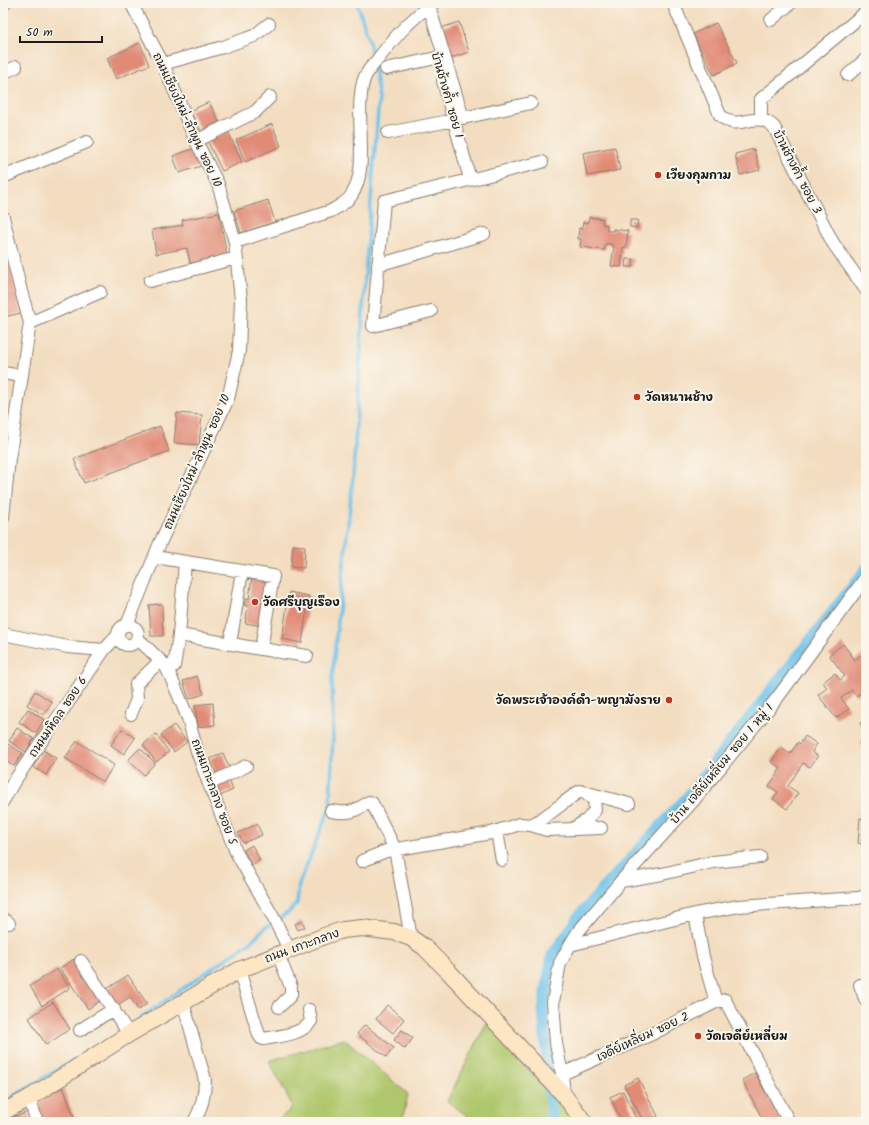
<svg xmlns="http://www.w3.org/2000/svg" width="869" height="1125" font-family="Kalam,'Playpen Sans Thai',sans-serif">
	<rect width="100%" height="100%" fill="#fbf7ec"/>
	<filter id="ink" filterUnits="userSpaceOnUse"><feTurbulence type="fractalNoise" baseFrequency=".025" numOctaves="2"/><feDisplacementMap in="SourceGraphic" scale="8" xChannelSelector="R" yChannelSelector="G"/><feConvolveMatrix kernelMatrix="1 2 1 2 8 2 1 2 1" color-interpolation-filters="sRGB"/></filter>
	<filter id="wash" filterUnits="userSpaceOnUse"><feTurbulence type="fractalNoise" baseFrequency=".012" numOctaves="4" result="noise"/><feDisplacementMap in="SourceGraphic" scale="16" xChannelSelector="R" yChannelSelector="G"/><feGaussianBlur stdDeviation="0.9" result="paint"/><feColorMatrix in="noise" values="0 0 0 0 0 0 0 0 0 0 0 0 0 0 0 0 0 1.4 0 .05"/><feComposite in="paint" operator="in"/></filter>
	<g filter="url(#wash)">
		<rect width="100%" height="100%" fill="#f3ddc0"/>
		<path fill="#afc76c" stroke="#667244" d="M487,1022L575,1122H476L447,1101Z
			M344,1039L408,1094L402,1122H276L293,1107L269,1061Z"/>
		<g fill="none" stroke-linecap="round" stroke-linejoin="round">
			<path stroke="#6ec3eb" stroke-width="3.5" d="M357,3L369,40L373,61
				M140,1018L249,943L265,928L289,912L297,903L299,884L330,807L333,734L332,677L353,477L365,277L379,98L374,69
				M3,1102L76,1059"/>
			<path stroke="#6ec3eb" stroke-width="11" d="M552,1122L543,1010L552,955L583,911L688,796L866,569"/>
		</g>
		<g id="blocks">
			<path fill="#e18b77" d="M459,22L469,52L451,58L441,28Z
				M716,23L737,63L714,75L693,34Z
				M140,43L149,65L116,79L107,58Z
				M209,102L219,122L201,131L190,111Z
				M272,124L281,146L245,162L236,140Z
				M228,131L242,162L222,171L207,140Z
				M198,147L204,165L179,173L173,156Z
				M615,147L620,170L587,176L583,153Z
				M754,149L760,170L740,175L735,154Z
				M268,200L275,222L241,233L234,211Z
				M219,213L227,256L190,263L187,248L156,254L152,230L183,225L182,220Z
				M589,217L603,219L602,224L607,225V231H613V229L628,231L626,248L623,247L621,267L611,266L614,246H611V244H605V250L580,247L581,239H578L579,228L582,229L583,222L588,223Z
				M630,220H638L637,228L630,227Z
				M3,245H5L21,313L4,317Z
				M626,259H634L633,267H625Z
				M177,413L202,415L199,445L174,443Z
				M160,426L169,451L84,483L74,459Z
				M293,545L305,546L304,568L291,567Z
				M252,577L269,580L262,626L245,623L248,606L244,605L245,598L249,599Z
				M289,592L309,596L302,643L282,639Z
				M162,604L163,636H151L149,605Z
				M843,644L855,660L861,655L866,663V670L861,675L866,682V689L856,696L852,690L841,698L849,709L836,718L818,695L827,688L823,682L835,673L840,680L845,676L829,655Z
				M197,676L204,694L189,699L183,681Z
				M35,691L52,702L44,715L27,705Z
				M213,703L215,725L198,727L195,705Z
				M28,709L44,720L36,733L19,722Z
				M866,720V734L860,723Z
				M174,725L187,742L174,752L161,735Z
				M17,728L34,739L26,752L9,741Z
				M122,729L135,738L124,754L111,745Z
				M156,734L169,752L156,762L143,745Z
				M805,736L817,744L812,752L818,756L810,767L803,763L788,786L798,793L787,809L773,799L778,792L769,786L781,768L771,762L781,748L790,754L798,742L800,744Z
				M866,739V752L860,742Z
				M77,741L114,765L103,782L65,758Z
				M6,743L23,753L14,766L3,759V748Z
				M140,748L155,763L144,775L128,760Z
				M43,750L56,758L46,775L33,767Z
				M223,753L230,770L217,775L210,759Z
				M229,780L233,790L218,797L214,787Z
				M860,818L866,819V845L858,843Z
				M257,824L262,835L243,843L238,833Z
				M252,845L260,860L252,865L244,850Z
				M302,921L305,927L298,930L295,924Z
				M74,959L101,1000L88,1009L60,968Z
				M57,969L70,988L42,1006L30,986Z
				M128,975L147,1004L138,1010L130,997L114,1007L104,991Z
				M53,1002L70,1029L46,1045L29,1018Z
				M387,1005L404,1019L393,1033L376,1019Z
				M365,1025L394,1048L386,1057L357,1034Z
				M402,1030L413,1038L405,1049L394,1040Z
				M755,1073L782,1122H764L742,1080Z
				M638,1078L658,1116L648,1122H644L624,1085Z
				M63,1087L76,1122H42L36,1102Z
				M623,1091L636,1119L629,1122H622L610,1097Z
				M28,1112L31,1122H3V1121Z"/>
		</g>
	</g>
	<g filter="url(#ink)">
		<use href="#blocks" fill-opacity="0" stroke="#887c6e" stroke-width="1"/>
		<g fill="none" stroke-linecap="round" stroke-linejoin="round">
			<g stroke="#887c6e" stroke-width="14">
				<path id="street" d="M673,3L720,115C741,135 753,107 774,127L833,243L866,290
					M3,4L5,3
					M429,6L463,118L531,103
					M771,20L791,3
					M163,64L223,47L254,36L269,24
					M386,69L436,58
					M3,73L16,67
					M848,75L866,59
					M443,81L470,179
					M761,118V99L866,12
					M388,133L454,120
					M196,141L255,112L270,97
					M3,177L87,142
					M3,217L20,287L30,323L9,459L3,517
					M235,242L331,211C338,207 346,203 351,196C371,168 353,113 364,79C367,71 373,65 378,59C394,38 411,18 434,3
					M378,265L484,234
					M150,281L236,258
					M431,311L373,326L384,201L542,162
					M30,323L100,292
					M3,373L21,376
					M155,557L273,576L261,649L179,635
					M127,625L160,543L228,399L239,351L241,300L235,242L218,184L196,141L163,64L131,3
					M118 635a10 10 0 1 1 20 0a10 10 0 1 1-20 0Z
					M3,634L68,647L104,650
					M137,638L165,665L170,675L188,718L197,751L209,784L236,852L273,917L289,949
					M230,644L242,571
					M261,649L307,656
					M174,666L179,635L185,562
					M131,714L137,699L136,684L160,661
					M209,784L246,766
					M3,801L13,783L104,650L118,635
					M331,811C349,814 354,812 369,802L372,803L395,849L411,938
					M531,825C549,816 563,802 580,791L629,804
					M574,828L587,820L595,810L594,800L585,793
					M497,832L502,860
					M362,861L386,851L491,833L520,824L531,825L547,830L601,828
					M621,881L662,874L713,862L760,857
					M695,914L703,957L716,1002
					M3,919L9,923
					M570,945L695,914L739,906L858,898L866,896
					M278,954L291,987V995L279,1007
					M81,961L129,1034
					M239,970L259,1035L261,1038L264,1039C279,1036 302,1035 311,1021L309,1010
					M860,985L866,1001
					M183,1002L205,1080C205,1096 202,1108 194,1122
					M80,1030L114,1009
					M562,1074L654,1033L716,1002L725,1000L789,1122
					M564,1095L562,1074L556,1043L553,1002L560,963L570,945L578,932L621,881L693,801L778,697L866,577
					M29,1098L37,1122"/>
			</g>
			<g stroke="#887c6e" stroke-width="18">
				<path id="secondary" d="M3,1112L29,1098L129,1034L239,970L327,935L343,930L362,928L394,932L411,938L424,947L449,972L564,1095L584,1122"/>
			</g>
			<use href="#street" stroke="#fff" stroke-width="12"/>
			<use href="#secondary" stroke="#fce6c4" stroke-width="16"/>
		</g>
	</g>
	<g fill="#c8321e" stroke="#fbf7ec" stroke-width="1.5">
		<circle cx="658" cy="175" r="4"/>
		<circle cx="637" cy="397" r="4"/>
		<circle cx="255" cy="602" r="4"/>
		<circle cx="669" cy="700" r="4"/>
		<circle cx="698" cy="1036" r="4"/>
	</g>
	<g text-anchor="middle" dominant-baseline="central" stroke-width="4" stroke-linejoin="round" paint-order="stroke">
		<g font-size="12" fill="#1c1c1c" stroke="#fbf7ec">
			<text transform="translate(447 95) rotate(74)">บ้านช้างค้ำ ซอย 1</text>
			<text transform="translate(187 120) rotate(65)">ถนนเชียงใหม่-ลำพูน ซอย 10</text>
			<text transform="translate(797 172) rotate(63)">บ้านช้างค้ำ ซอย 3</text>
			<text transform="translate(197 462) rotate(-66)">ถนนเชียงใหม่-ลำพูน ซอย 10</text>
			<text transform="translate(58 717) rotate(-56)">ถนนมหิดล ซอย 6</text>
			<text transform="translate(722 764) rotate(-50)">บ้าน เจดีย์เหลี่ยม ซอย 1 หมู่ 1</text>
			<text transform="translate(214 792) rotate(70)">ถนนเกาะกลาง ซอย 5</text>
			<text transform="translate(302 946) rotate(-20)">ถนน เกาะกลาง</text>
			<text transform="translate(643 1037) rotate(-25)">เจดีย์เหลี่ยม ซอย 2</text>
		</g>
		<g font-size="12" font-weight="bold" fill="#1c1c1c" stroke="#fbf7ec" text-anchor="start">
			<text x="666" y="175">เวียงกุมกาม</text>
			<text x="645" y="397">วัดหนานช้าง</text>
			<text x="263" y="602">วัดศรีบุญเรือง</text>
			<text x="661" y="700" text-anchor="end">วัดพระเจ้าองค์ดำ-พญามังราย</text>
			<text x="706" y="1036">วัดเจดีย์เหลี่ยม</text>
		</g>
	</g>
	<rect width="869" height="1125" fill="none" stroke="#fbf7ec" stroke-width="16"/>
	<path d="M20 36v6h82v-6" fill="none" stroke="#1c1c1c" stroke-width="2"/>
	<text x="26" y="36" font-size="12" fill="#1c1c1c" stroke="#fbf7ec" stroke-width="3" paint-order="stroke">50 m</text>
</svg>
